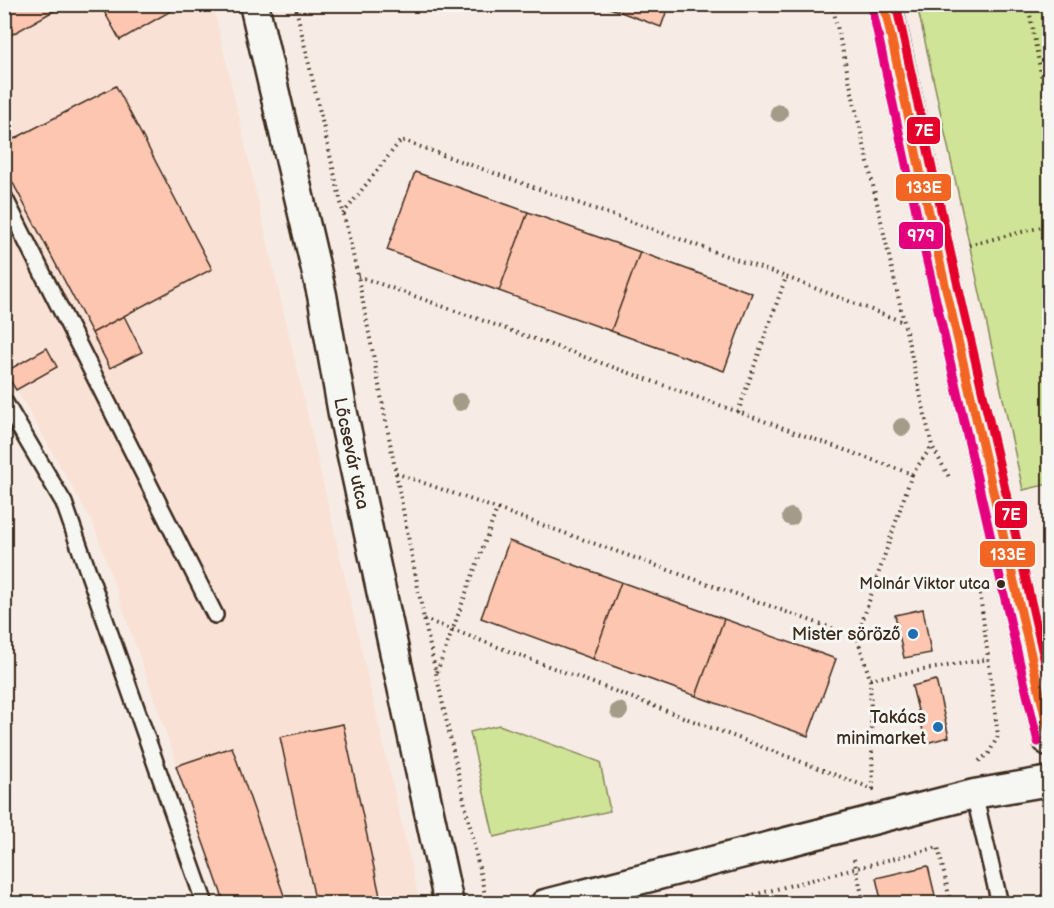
<svg xmlns="http://www.w3.org/2000/svg" width="1054" height="908" font-family="'Balsamiq Sans',sans-serif">
	<rect width="100%" height="100%" fill="#f7ece5"/>
	<filter id="ink" filterUnits="userSpaceOnUse"><feTurbulence type="fractalNoise" baseFrequency=".0167" numOctaves="2"/><feDisplacementMap in="SourceGraphic" scale="12" xChannelSelector="R" yChannelSelector="G"/><feConvolveMatrix kernelMatrix="1 2 1 2 8 2 1 2 1" color-interpolation-filters="sRGB"/></filter>
	<g filter="url(#ink)">
		<path fill="#f9e1d5" d="M4,5H213L420,903H225L93,523L5,370Z"/>
		<path fill="#d0e498" stroke="#86875b" stroke-width="1.5" d="M917,5H1049V484L1023,490Z
			M499,725L600,762L610,811L494,837L470,732Z"/>
		<path fill="#fdc6b0" stroke="#3b2a1e" stroke-width="1.5" d="M9,4H66L4,39V7Z
			M100,4H174L176,8L120,40Z
			M599,4H669L661,27Z
			M116,86L212,269L92,333L4,166V144Z
			M415,172L528,212L499,291L387,250Z
			M528,212L640,252L611,331L499,291Z
			M640,252L752,293L724,371L611,331Z
			M124,316L142,352L110,368L92,333Z
			M47,348L57,367L16,390L5,372Z
			M509,541L621,582L593,659L481,618Z
			M621,582L724,619L696,696L593,659Z
			M923,609L931,653L904,658L895,615Z
			M724,619L836,659L808,736L696,696Z
			M936,680L949,737L926,743L912,686Z
			M343,724L380,896L347,904H316L280,737Z
			M232,747L287,904H225L176,766Z
			M928,866L937,904H882L876,878Z"/>
		<g fill="none" stroke-linecap="round" stroke-linejoin="round">
			<g stroke="#3b2a1e" stroke-width="20">
				<path id="service" d="M4,197L215,615
					M4,401L64,503L205,904
					M974,794L1000,904"/>
			</g>
			<g stroke="#3b2a1e" stroke-width="33">
				<g id="minor">
					<path id="s1" d="M254,4L322,295L343,414L449,904"/>
					<path d="M545,904L974,794L1050,781"/>
				</g>
			</g>
			<g stroke="#3b2a1e" stroke-width="38">
				<path id="secondary" d="M884,4L938,254L1050,739"/>
			</g>
			<path stroke="#3b2a1e" stroke-width="4" stroke-dasharray="1.5 4.5" stroke-linecap="butt" d="M295,4L358,276L424,619L487,904
				M832,4L932,446L950,479
				M1028,4L1050,122
				M343,214L401,140L786,277
				M969,245L1050,225
				M358,276L912,474L932,446
				M738,412L786,277L903,322
				M396,473L857,637
				M424,619L873,789L870,679L857,637L912,474
				M437,672L497,509
				M870,679L988,659
				M979,761L989,753L998,736L980,594
				M854,859L864,904
				M719,904L938,847L951,904"/>
			<use href="#service" stroke="#f6f6f2" stroke-width="15"/>
			<use href="#minor" stroke="#f6f6f2" stroke-width="28"/>
			<use href="#secondary" stroke="#f6f6f2" stroke-width="33"/>
			<g stroke="#f6f6f2" stroke-width="14">
				<path id="bus-1" d="M884,4L938,254L1050,737"/>
			</g>
			<g stroke="#f6f6f2" stroke-width="14">
				<path id="bus-2" d="M872,7L926,257L1038,742"/>
			</g>
			<g stroke="#f6f6f2" stroke-width="14">
				<path id="bus-3" d="M896,4L950,251L1050,684"/>
			</g>
			<use href="#bus-1" stroke="#f26522" stroke-width="9"/>
			<use href="#bus-2" stroke="#e5007d" stroke-width="9"/>
			<use href="#bus-3" stroke="#e4002b" stroke-width="9"/>
		</g>
		<g fill="#a49b88">
			<circle cx="779" cy="113" r="9"/>
			<circle cx="460" cy="402" r="9"/>
			<circle cx="902" cy="427" r="9"/>
			<circle cx="791" cy="517" r="9"/>
			<circle cx="619" cy="711" r="9"/>
		</g>
	</g>
	<circle fill="#3b2a1e" stroke="#f6f6f2" stroke-width="2" cx="1001" cy="584" r="5"/>
	<g fill="#1f6fb2" stroke="#f6f6f2" stroke-width="2">
		<circle cx="913" cy="634" r="6"/>
		<circle cx="938" cy="727" r="6"/>
	</g>
	<g text-anchor="middle" dominant-baseline="central" stroke-width="6" stroke-linejoin="round" paint-order="stroke">
		<g font-size="16" fill="#3b2a1e" stroke="#f6f6f2" text-anchor="end">
			<text x="990" y="584">Molnár Viktor utca</text>
		</g>
		<g font-size="18" fill="#3b2a1e" stroke="#f6f6f2">
			<text stroke="none"><textPath href="#s1" startOffset="460">Lőcsevár utca</textPath></text>
		</g>
		<g font-size="18" fill="#3b2a1e" stroke="#f6f6f2" text-anchor="end">
			<text x="901" y="634">Mister söröző</text>
			<text x="926" y="717">Takács<tspan x="926" dy="21">minimarket</tspan></text>
		</g>
	</g>
	<g stroke="#f6f6f2" stroke-width="2">
		<rect x="906" y="116" width="35" height="29" rx="6" fill="#e4002b"/>
		<rect x="895" y="173" width="57" height="29" rx="6" fill="#f26522"/>
		<rect x="898" y="221" width="46" height="29" rx="6" fill="#e5007d"/>
		<rect x="994" y="500" width="34" height="29" rx="6" fill="#e4002b"/>
		<rect x="979" y="540" width="57" height="28" rx="6" fill="#f26522"/>
	</g>
	<g font-size="16" text-anchor="middle" font-weight="bold" fill="#fff">
		<text x="924" y="136">7E</text>
		<text x="924" y="193">133E</text>
		<text x="921" y="241">979</text>
		<text x="1011" y="520">7E</text>
		<text x="1008" y="560">133E</text>
	</g>
	<rect width="1054" height="908" fill="none" stroke="#f6f6f2" stroke-width="24"/>
	<rect x="12" y="12" width="1030" height="884" fill="none" stroke="#3b2a1e" stroke-width="2" filter="url(#ink)"/>
</svg>
